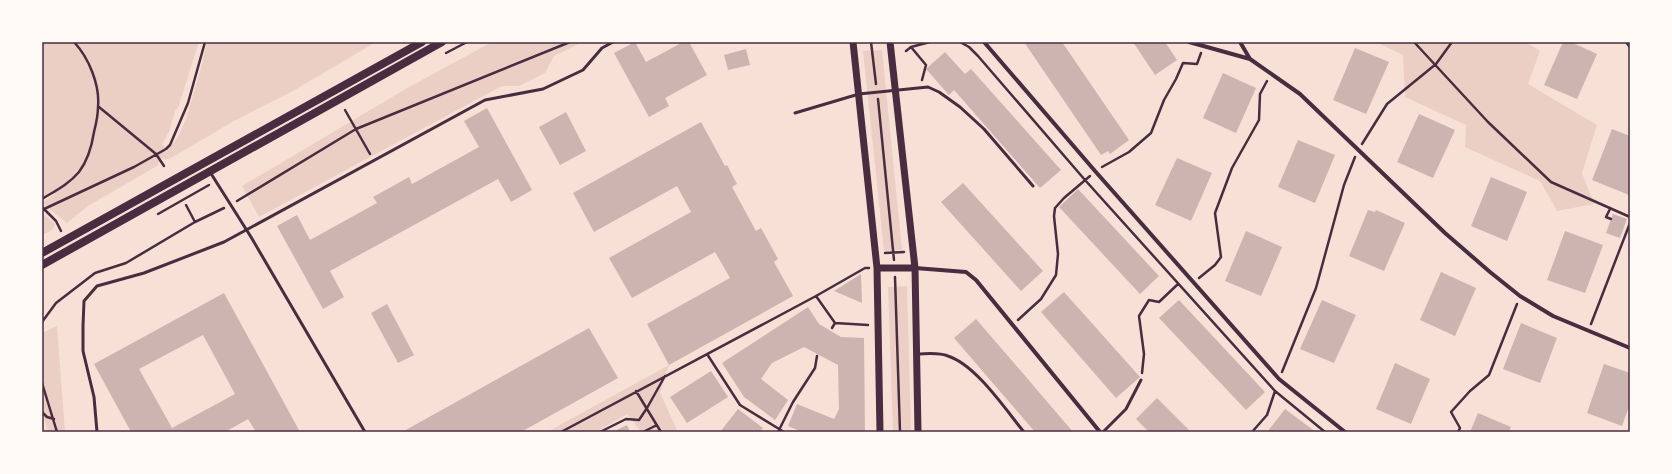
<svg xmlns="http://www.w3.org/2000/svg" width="1672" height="474" font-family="Figtree,sans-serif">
	<rect width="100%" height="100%" fill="#f7e1d7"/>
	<path fill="#ebcfc5" d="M42,42H199L178,108L175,111L169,132L162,144L165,147L166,152L178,137L186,119L201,68L207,42H376L293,91L234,121L171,158L165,160L162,158L157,166L88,206L67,223L42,203L55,194L53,192L42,199Z
		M492,42H583L554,56L545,73L519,86H502L259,217L242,186L409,87Z
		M1376,42H1526L1540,51L1528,84L1597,125L1582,173L1594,204L1557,211L1540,181L1465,147L1466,125L1405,97L1403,55Z
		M882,50L902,250L884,251L863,51Z
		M42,213L55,223C54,231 49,232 42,235Z
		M907,286L911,432H893L888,287Z
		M57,326L65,432H48L42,411V333Z
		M669,365L660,393L678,432H641L627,414L596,432H547Z"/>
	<path fill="#ccb4b1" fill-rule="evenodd" d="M635,42L646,62L683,42H689L707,75L665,98L669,106L649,117L614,53Z
		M1024,42H1062L1129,140L1110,154L1108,151L1101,155Z
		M1133,42H1165L1177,60L1155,75Z
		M1563,42H1571L1597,54L1577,99L1544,85Z
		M1355,48L1389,62L1366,114L1333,100Z
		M746,49L750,65L728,70L724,55Z
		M945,52L965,74L971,69L1061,170L1040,188L954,90L949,95L926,69Z
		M1223,73L1256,88L1236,133L1203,118Z
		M487,108L532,190L511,202L498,179L330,271L344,297L323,309L277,226L297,215L310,240L377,203L373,197L409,177L412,184L479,147L464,121Z
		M566,112L586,151L560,165L539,127Z
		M1419,114L1455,130L1433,178L1397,162Z
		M701,122L725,166L727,165L737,184L732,187L756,231L761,228L778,259L774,262L793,296L669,365L647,324L730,278L715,252L632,298L609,258L691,212L677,186L594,232L573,193Z
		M1612,129L1630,136L1629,195L1592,180Z
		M1298,140L1335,155L1315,203L1278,187Z
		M1177,158L1212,173L1191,221L1155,205Z
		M1491,177L1527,192L1507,241L1471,226Z
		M963,183L1043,271L1021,291L941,202Z
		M1078,189L1159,276L1140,294L1059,207Z
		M1368,210L1375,212L1376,210L1405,223L1384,271L1349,256Z
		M1613,214L1627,219L1620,238L1606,233Z
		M1246,231L1282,247L1261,296L1225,281Z
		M1565,231L1603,245L1585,293L1547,280Z
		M1441,272L1476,288L1455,336L1420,320Z
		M861,274L862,303L834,291Z
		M1064,292L1140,377L1116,398L1041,312Z
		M224,293L300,432H256L248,419L225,432H131L94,364ZM203,335L235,394L172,428L139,369Z
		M1179,300L1265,392L1246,410L1159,318Z
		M1322,300L1356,315L1334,363L1300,349Z
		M387,304L414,355L398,363L371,313Z
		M808,307L819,324L841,337L864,338L865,432H802L788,426L797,404L834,419L839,409L838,365L804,347L772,363L761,379L788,400L775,420L744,397L722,363Z
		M976,319L1014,363L1073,432H1035L954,338Z
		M1521,323L1557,338L1540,383L1503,369Z
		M589,328L618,378L521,432L404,431Z
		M1395,363L1430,379L1411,424L1376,409Z
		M1604,364L1630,373V404L1622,426L1587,413Z
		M711,371L728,397L687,423L670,397Z
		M1157,398L1191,432H1149L1136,419Z
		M738,409L763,428L760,432H720Z
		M1285,409L1316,432L1268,431Z
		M1478,413L1511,427L1509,432H1470Z
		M627,425L630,432H613Z"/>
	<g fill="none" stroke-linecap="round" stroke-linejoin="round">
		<path stroke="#4a2c40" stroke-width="2.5" d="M871,42L876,84
			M960,42L969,47L978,56L1085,180L1275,391L1325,432
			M1414,42L1488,122L1551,182L1630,217
			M911,47L926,65L922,80
			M906,51L911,47L930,42
			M446,53L467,42
			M878,99L894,260
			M99,107L156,154L164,166
			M345,110L370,154
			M1362,144L1387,104L1436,64L1452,42
			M1102,167L1129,152L1151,133L1164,100L1176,79L1183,63L1197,64L1201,53
			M42,199C55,191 69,184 79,172C88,160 92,145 94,132C96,124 98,115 98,107C100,85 89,58 74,42
			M237,201L356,129L570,42
			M186,205L195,222
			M42,207L56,221L61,231
			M1610,209L1606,217L1611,219
			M42,210L134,167L166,149L170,145L188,103L205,42
			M158,214L209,185
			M885,253L904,252
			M895,277L900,432
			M1199,278L1215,265L1221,257L1215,213L1232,168L1259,120L1260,94L1267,81
			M816,296L835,323L868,325
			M1018,320L1041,299L1056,275L1058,254L1054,216L1055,208L1064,198L1090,176
			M42,322L56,303L95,273L126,263L195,222L224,208
			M1591,324L1630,223
			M832,328L835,323
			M707,354L740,405L784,432
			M1282,372L1316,288L1344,185L1355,157
			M1142,373L1144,354L1139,316L1149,300L1159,302L1178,284
			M42,383L57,432
			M636,391L661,432
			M42,412L47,417L54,419
			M561,432L816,296L865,268H869
			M600,432L626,419L639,420L647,408L665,376
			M643,432L657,425
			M778,432L793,402L815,368L817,356
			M1252,432L1267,415L1275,391
			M1458,432L1460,428L1451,412L1470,391L1489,375L1517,304"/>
		<path stroke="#4a2c40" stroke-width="3" d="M795,113L859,94L928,87L939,92L960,107L984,129L1033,186
			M210,172L251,237L365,432
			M917,354C926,354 938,352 948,356C976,365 1005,409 1024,432
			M97,432L94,397L83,351V326L84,301L97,286L144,273L224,242L485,100L543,89L583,70L602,48L613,42
			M1103,432L1126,409L1141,380"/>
		<path stroke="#4a2c40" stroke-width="4" d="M984,42L1095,171L1279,379L1345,432
			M1189,42L1250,59L1300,94L1445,233L1490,272L1520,296L1553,316L1630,348
			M1240,42L1250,59
			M1627,42L1630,46
			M915,268L966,272L976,280L1100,432"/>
		<path stroke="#4a2c40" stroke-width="7" d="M853,42L877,268L880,432
			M890,42L915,268L918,432
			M877,268H915"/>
		<path stroke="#4a2c40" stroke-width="8" d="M42,253L422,42
			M42,265L442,42"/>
	</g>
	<rect width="1672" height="474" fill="none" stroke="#fffaf5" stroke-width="86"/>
	<rect x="43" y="43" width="1586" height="388" fill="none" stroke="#4a2c40" stroke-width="1.5"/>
</svg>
